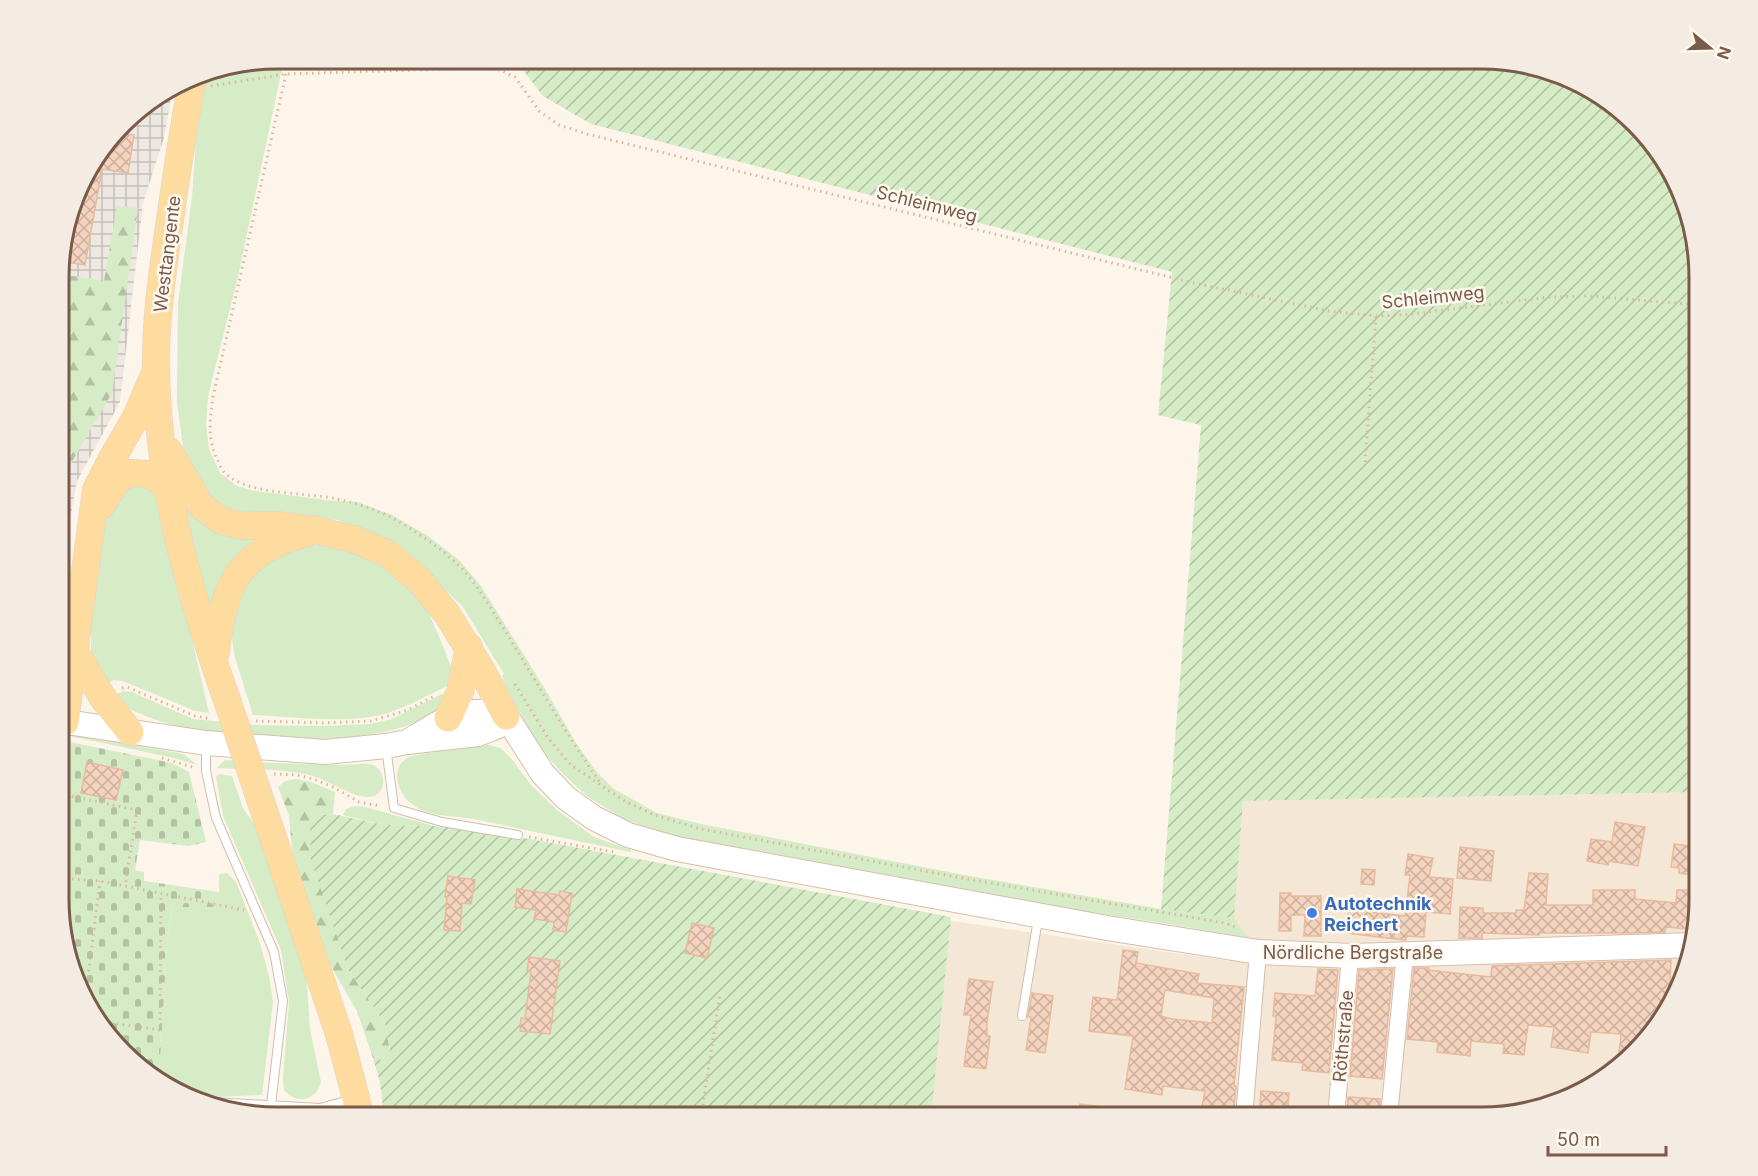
<svg xmlns="http://www.w3.org/2000/svg" width="1758" height="1176" font-family="Inter,sans-serif">
	<defs>
		<pattern id="industrial-grid" width="8" height="8" patternUnits="userSpaceOnUse" patternTransform="scale(1.5)"><rect width="8" height="8" fill="#eee8e2"/><path d="M0 4h8M4 0v8" fill="none" stroke="#c6bfb9"/></pattern>
		<pattern id="forest-firs" width="22" height="20" patternUnits="userSpaceOnUse" patternTransform="scale(1.5)"><rect width="22" height="20" fill="#d5ecc6"/><path d="M5 1l3.5 6h-7zM16 11l3.5 6h-7z" fill="#b2c2a3"/></pattern>
		<pattern id="cemetery-stones" width="16" height="16" patternUnits="userSpaceOnUse" patternTransform="scale(1.5)"><rect width="16" height="16" fill="#d5ecc6"/><path d="M2 7V4a2 2 0 0 1 4 0v3zM10 15v-3a2 2 0 0 1 4 0v3z" fill="#b2c2a3"/></pattern>
		<pattern id="garden-furrows" width="10" height="10" patternUnits="userSpaceOnUse" patternTransform="scale(1.5)"><rect width="10" height="10" fill="#d5ecc6"/><path d="M-1 1l2-2M0 10L10 0M9 11l2-2" fill="none" stroke="#b2c2a3"/></pattern>
		<pattern id="building-cross-hatch" width="8" height="8" patternUnits="userSpaceOnUse" patternTransform="scale(1.5)"><rect width="8" height="8" fill="#f4d4bf"/><path d="M0 0l8 8M0 8l8-8" fill="none" stroke="#cbaf9d"/></pattern>
	</defs>
	<rect width="100%" height="100%" fill="#fdf5e9"/>
	<path fill="#f5e7d6" d="M1699,792V913L1688,969L1663,1021L1590,1088L1495,1117H929L945,920L1230,961L1243,801Z"/>
	<path fill="url(#industrial-grid)" d="M173,88L164,138L143,203L120,402L77,481L60,576V248L81,180L133,113Z"/>
	<path fill="#d5ecc6" d="M519,59H909L282,69L237,281L208,396L206,424L209,449L220,473L237,486L255,491L335,501L357,502L392,515L428,536L459,560L481,586L545,689L576,743L596,771L614,789L657,813L701,824L964,875L1161,909L1234,918L1245,934L1251,938L1156,922L1088,912L698,842L654,830L622,818L587,796L563,774L539,747L506,687L502,676L504,674L463,607L425,570L385,540L338,520L308,517L259,519L219,510L193,480L183,447L177,402L178,303L192,197L196,139L207,72L254,63Z
		M126,483L151,487L160,502L209,713L195,711L123,681L114,680L101,686L91,660V619L103,516Z
		M181,489L280,530L216,607L205,605Z
		M311,544L342,547L381,566L416,595L429,614L438,634L452,669V684C427,695 398,713 370,717C332,722 291,717 253,715L234,654L230,622L236,595L270,554Z
		M123,691L132,692L193,719L257,725L323,726L370,724L392,719L442,694H448C428,753 236,742 187,729C164,723 128,712 111,697Z
		M60,732L179,753L185,755L197,765L174,758L60,734Z
		M482,743L500,748L511,758L531,785L558,811L594,837L631,850V852C578,841 526,830 474,819C455,816 427,817 412,804C403,798 398,787 397,777C396,767 403,759 412,756Z
		M225,760C264,763 302,764 340,765C350,766 363,762 372,765C388,770 387,797 368,797C353,797 329,781 313,776C282,768 248,770 217,768Z
		M219,774L232,776L243,808L258,830L306,970L310,1029L321,1082C316,1101 297,1105 284,1090L283,1078L289,1002L281,950L223,816L216,777Z
		M355,806L365,807L434,826L384,825L343,815L346,809Z
		M227,873L236,882L260,943L269,976L273,1002L262,1095L191,1098L162,1084L159,1077L167,946L172,907L219,892V874Z"/>
	<path fill="url(#forest-firs)" d="M117,206L138,208L112,393L70,465L60,464V274L104,281Z
		M296,779L311,782L335,792L333,814L322,815L348,969L385,1024L390,1051L382,1060L373,1058L357,1011L327,960L293,860L289,816L278,787L285,781Z
		M201,1103L262,1110V1115L207,1106Z"/>
	<path fill="url(#cemetery-stones)" d="M60,740L172,763L189,772L206,842L188,846L140,840L135,870L144,872V881L219,892V907H172L167,946L159,1077L162,1084L155,1081L88,1009L60,928Z"/>
	<path fill="url(#garden-furrows)" d="M909,59H1482L1551,70L1603,95L1670,168L1699,263V792L1243,801L1234,918L1161,909L1201,425L1158,415L1172,272L591,124L543,96L519,65Z
		M333,814L384,825L434,826L530,839L951,917L931,1117H384L380,1082L373,1058L382,1060L390,1051L385,1024L348,969L311,860L310,826L322,815Z"/>
	<path fill="url(#building-cross-hatch)" stroke="#e8ba9e" stroke-width="1.5" fill-rule="evenodd" d="M117,132L134,135L128,173L102,169L85,265L60,261V248L81,180Z
		M87,762L123,770L116,800L81,793Z
		M1615,822L1645,827L1638,866L1609,861L1608,865L1587,861L1591,839L1612,842Z
		M1674,844L1699,847V876L1679,873V868L1671,867Z
		M1460,847L1494,851L1491,881L1457,878Z
		M1408,854L1433,858L1429,877L1453,879L1450,914L1426,912L1424,937L1406,936V940H1404L1347,933L1349,901L1369,903V912L1405,916L1410,875H1405Z
		M1362,869L1375,870L1374,885L1361,884Z
		M1529,873L1548,874L1546,905H1593V890H1635V899L1676,903L1677,890H1699V913L1696,930L1666,927L1665,932L1636,933H1540L1539,935L1482,933V938H1459L1460,907L1483,908V913H1516V910H1524Z
		M448,876L475,880L471,904L462,903L460,931L444,930L447,897H445Z
		M517,889L559,895L560,891L572,893L566,932L553,930L554,922L534,919L536,910L515,907Z
		M1280,893H1291V896H1321V936H1304L1305,915H1291V931H1279Z
		M692,923L714,928L707,958L685,953Z
		M1123,950L1138,952L1136,963L1199,974L1197,983L1244,987L1234,1086H1236L1233,1117H1200L1205,1091L1163,1086L1162,1095L1125,1089L1133,1036L1089,1031L1093,997L1117,1000ZM1165,990L1214,998L1212,1023L1172,1019L1161,1016Z
		M529,957L560,961L550,1034L520,1031L521,1018L525,1019L531,972L527,971Z
		M1671,960L1669,1008L1663,1021L1618,1062L1621,1034L1591,1032L1588,1053L1551,1047L1554,1027L1528,1025L1524,1055L1503,1053L1504,1044L1471,1041L1470,1056L1437,1052L1438,1042L1407,1039L1414,968H1429L1428,970L1491,977L1492,966Z
		M1318,969L1338,970L1329,1073L1302,1070L1303,1063L1272,1060L1276,1017L1273,1016L1275,993L1315,996Z
		M1384,969H1393L1382,1079L1350,1076L1359,970Z
		M969,979L993,982L987,1022V1036H990L986,1069L964,1066L971,1015H964Z
		M1032,993L1053,996L1045,1053L1026,1050L1031,1017H1028Z
		M1261,1091L1289,1093L1287,1117H1259Z
		M1348,1097L1380,1099V1110L1387,1117H1347Z
		M1080,1104L1118,1109V1117H1078Z"/>
	<g fill="none" stroke-linecap="round" stroke-linejoin="round">
		<g stroke="#d1bdad" stroke-width="10">
			<path id="service" d="M206,744V771L216,818L274,952L283,1001L271,1105L273,1117
				M386,747L394,808L442,822L518,835
				M1022,1016L1038,919
				M196,1101L320,1108L353,1099"/>
		</g>
		<g stroke="#d1bdad" stroke-width="18">
			<path id="minor" d="M1390,1106L1405,954
				M1244,1117L1258,952
				M1336,1117L1350,956"/>
		</g>
		<g stroke="#d6bfad" stroke-width="26">
			<path id="secondary" d="M60,721L206,743L325,752L386,746L407,742L478,734L508,722
				M407,742C443,721 463,703 506,716L543,774L566,798L594,818L628,835L677,849L1107,928L1258,952L1353,956L1693,945"/>
		</g>
		<g stroke="#dcd4d0" stroke-width="28">
			<path id="primary" d="M186,116C180,151 175,185 170,220C163,269 155,319 156,370C158,484 190,596 228,703
				M169,451L201,506L220,520L241,526L275,525L316,530L353,539L386,553L419,580L447,614L482,671L506,716
				M101,506L117,481L129,473L147,474L167,485
				M75,652L103,698L130,732
				M215,657C225,583 234,554 309,532
				M448,718L460,692L469,647
				M65,722L96,490L109,464L136,417L155,373
				M260,799L339,1034L361,1117"/>
		</g>
		<path stroke="#dab7a1" stroke-width="3" stroke-dasharray="1.5 4.5" stroke-linecap="butt" d="M286,74L213,397C210,419 207,438 217,459C219,462 220,468 223,471C245,496 306,492 337,499C357,503 378,510 396,520C417,532 439,547 456,563C476,581 489,606 504,629C536,681 566,734 601,784
			M211,86L286,74L481,68L500,70L515,77L539,111L559,125L587,134L1194,283L1329,311L1376,316L1403,315L1550,297L1589,296L1699,305
			M1365,462L1376,316
			M515,684L548,738L571,765L626,802L655,815L701,829L962,878L1225,923L1238,928
			M122,688L127,687L195,716L211,719
			M256,721L323,723L371,721L408,710L434,696
			M162,758L196,768
			M274,774L297,775L313,779L333,787L359,802L381,806
			M60,794L137,810L125,886
			M529,837L614,852
			M60,878L100,881L244,910
			M85,1001L100,881
			M99,1021L160,1030L161,894
			M492,1111L603,1117
			M701,1117L720,994"/>
		<use href="#service" stroke="#fff" stroke-width="8"/>
		<use href="#minor" stroke="#fff" stroke-width="16"/>
		<use href="#secondary" stroke="#fff" stroke-width="24"/>
		<use href="#primary" stroke="#fedb9f" stroke-width="27"/>
		<g stroke="#dcd4d0" stroke-width="28" stroke-linecap="butt">
			<path id="primary-bridge" d="M186,116L193,75
				M228,703L260,799"/>
		</g>
		<use href="#primary-bridge" stroke="#fedb9f" stroke-width="27"/>
	</g>
	<circle fill="#3f7fe0" stroke="#fff9f0" stroke-width="2" cx="1312" cy="913" r="6"/>
	<g text-anchor="middle" dominant-baseline="central" stroke-width="5" stroke-linejoin="round" paint-order="stroke">
		<g font-size="18" fill="#7a5b4a" stroke="#fff9f0">
			<text transform="translate(927 204) rotate(14)">Schleimweg</text>
			<text transform="translate(167 254) rotate(-83)">Westtangente</text>
			<text transform="translate(1433 297) rotate(-6)">Schleimweg</text>
			<text x="1353" y="952">Nördliche Bergstraße</text>
			<text transform="translate(1343 1036) rotate(-85)">Röthstraße</text>
		</g>
		<g font-size="18" font-weight="bold" fill="#366cbe" stroke="#fff9f0" text-anchor="start">
			<text x="1324" y="903">Autotechnik<tspan x="1324" dy="21">Reichert</tspan></text>
		</g>
	</g>
	<path d="M0 0H1758V1176H0ZM277 69H1481A208 208 0 0 1 1689 277V899A208 208 0 0 1 1481 1107H277A208 208 0 0 1 69 899V277A208 208 0 0 1 277 69Z" fill="#f4ece3" fill-rule="evenodd"/>
	<path fill="none" stroke="#7a5b4a" stroke-width="3" d="M277 69H1481A208 208 0 0 1 1689 277V899A208 208 0 0 1 1481 1107H277A208 208 0 0 1 69 899V277A208 208 0 0 1 277 69Z"/>
	<g transform="translate(1710 48) rotate(109)" stroke="#fff9f0" stroke-width="4.5" paint-order="stroke">
	<path d="M0-4.5L10 22L0 15L-10 22Z" fill="#7a5b4a"/>
	<text y="-9" font-size="16" font-weight="bold" text-anchor="middle" fill="#7a5b4a">N</text>
	</g>
	<path d="M1548 1146v9h118v-9" fill="none" stroke="#7a5b4a" stroke-width="3"/>
	<text x="1557" y="1146" font-size="18" fill="#7a5b4a" stroke="#fff9f0" stroke-width="4.5" paint-order="stroke">50 m</text>
</svg>
